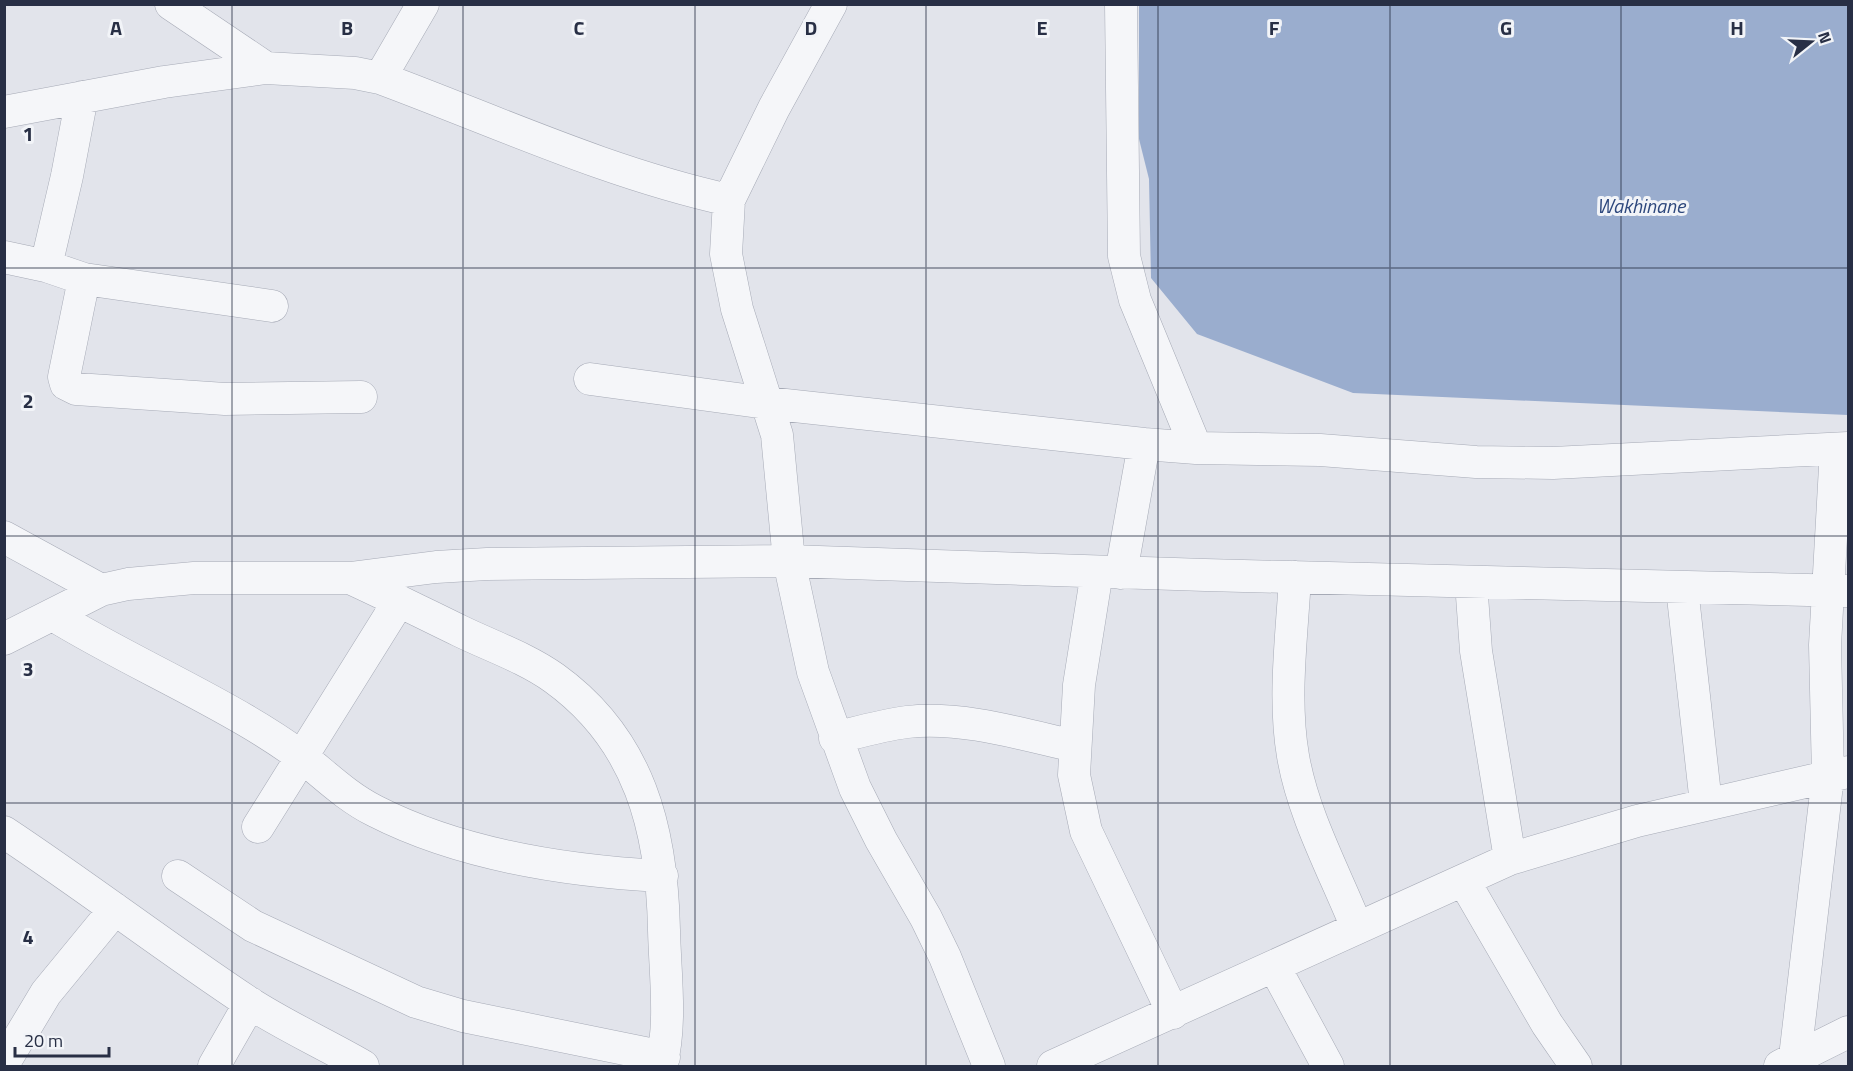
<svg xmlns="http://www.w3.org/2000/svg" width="1853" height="1071" font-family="'Titillium Web',sans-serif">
	<rect width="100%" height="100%" fill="#e2e4eb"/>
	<path fill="#9aadce" d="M1139,5H1848V415L1353,393L1197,334L1151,278L1149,179L1139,139Z"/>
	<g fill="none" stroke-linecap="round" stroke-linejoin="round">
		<g stroke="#a6aab6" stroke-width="33">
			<path id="street" d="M171,4L266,68
				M831,4L774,108L729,200L726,254L737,309L777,435L789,561L813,672L855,788L881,840L926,918L945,957L989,1066
				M1121,4L1124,256L1135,300L1196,448L1320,450L1476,462L1553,463L1848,448
				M380,78C496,121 607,173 729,200
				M4,112L164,82L266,68L355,73L380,78L423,4
				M4,257L46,266L84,279L272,306
				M46,266L67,176L82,97
				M84,279L64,377L66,384L76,389L225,399L361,397
				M590,379L767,403L1144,444
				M4,537L101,590
				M1097,572L1079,685L1074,775L1086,831L1173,1013
				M1121,573L1144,444L1196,448
				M1295,577C1292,635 1283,698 1293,756C1303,815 1335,873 1357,928
				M350,578C387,595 423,613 460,631C491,646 526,658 554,678C640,740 662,830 664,930C665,974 672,1023 661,1066
				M1471,582L1476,651L1510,859
				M1682,588L1706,804
				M53,615C115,653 182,683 245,720C264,731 284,744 302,757C326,776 347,797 375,811C461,855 566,871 662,876
				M4,639L101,590L128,584L194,578H350L436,567L487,564L789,561L1205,575L1848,591
				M835,738C859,732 883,725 907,722C963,716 1021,734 1074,746
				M258,827L399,601
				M4,832C87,887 165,947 248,1002C285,1026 325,1044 363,1066
				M178,876L253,926L416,1002L463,1016L664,1057
				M1464,881L1547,1024L1576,1066
				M1274,966L1328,1066
				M1795,1057L1828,776L1825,645L1836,449
				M4,1063L46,993L115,909
				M214,1066L250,1003
				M1053,1066L1510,859L1637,821L1848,772
				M1780,1066L1848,1032"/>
		</g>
		<use href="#street" stroke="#f5f6f9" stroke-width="32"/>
	</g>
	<path fill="none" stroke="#282f45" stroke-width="1.5" stroke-opacity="0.55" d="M232,4V1066M463,4V1066M695,4V1066M926,4V1066M1158,4V1066M1390,4V1066M1621,4V1066M4,268H1848M4,536H1848M4,803H1848"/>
	<g text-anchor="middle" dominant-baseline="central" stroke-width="6" stroke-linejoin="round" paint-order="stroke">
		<g font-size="20" font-style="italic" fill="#2e487d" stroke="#f2f4f8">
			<text x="1641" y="205">Wakhinane</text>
		</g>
	</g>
	<g font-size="20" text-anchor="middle" font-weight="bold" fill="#282f45" stroke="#f2f4f8" stroke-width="6" stroke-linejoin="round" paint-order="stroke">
		<text x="116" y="35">A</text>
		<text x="347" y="35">B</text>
		<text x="579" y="35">C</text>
		<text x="811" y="35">D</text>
		<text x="1042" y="35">E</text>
		<text x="1274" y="35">F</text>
		<text x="1506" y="35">G</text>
		<text x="1737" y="35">H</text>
		<text x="28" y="141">1</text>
		<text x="28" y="408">2</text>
		<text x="28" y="676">3</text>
		<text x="28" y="944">4</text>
	</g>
	<rect width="1853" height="1071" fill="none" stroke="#282f45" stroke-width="12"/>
	<g transform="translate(1811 42) rotate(72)" stroke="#f2f4f8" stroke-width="4.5" paint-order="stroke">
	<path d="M0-4.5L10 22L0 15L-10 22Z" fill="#282f45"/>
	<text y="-9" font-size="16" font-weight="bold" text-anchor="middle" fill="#282f45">N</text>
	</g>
	<path d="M15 1047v9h94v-9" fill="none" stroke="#282f45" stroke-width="3"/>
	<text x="24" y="1047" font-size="18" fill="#282f45" stroke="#f2f4f8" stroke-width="4.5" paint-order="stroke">20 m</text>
</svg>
